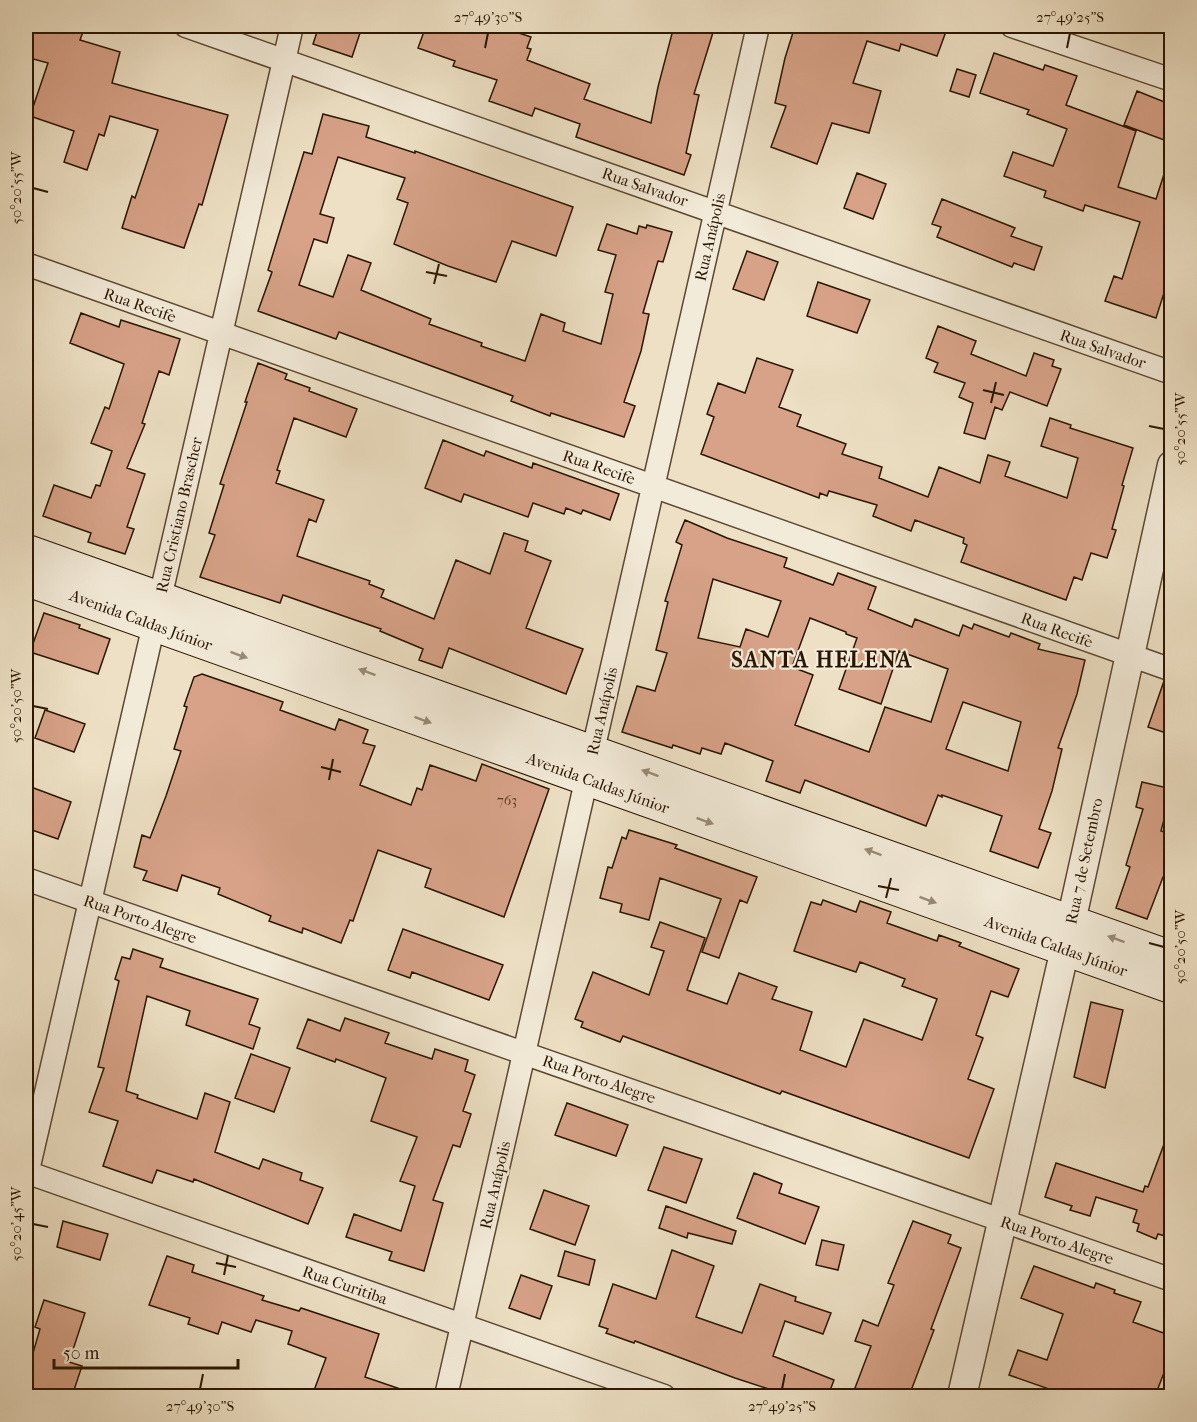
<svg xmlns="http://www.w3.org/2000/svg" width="1197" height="1422" font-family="'IM FELL French Canon',serif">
	<rect width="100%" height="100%" fill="#ede0c4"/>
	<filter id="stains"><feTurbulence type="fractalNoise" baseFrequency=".00333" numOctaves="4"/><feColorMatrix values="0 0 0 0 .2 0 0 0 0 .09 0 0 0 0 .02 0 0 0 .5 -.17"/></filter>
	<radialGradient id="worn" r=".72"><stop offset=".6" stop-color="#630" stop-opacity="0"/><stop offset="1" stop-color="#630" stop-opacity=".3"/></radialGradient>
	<path fill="#d7a288" stroke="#2a1600" stroke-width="1.5" fill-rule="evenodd" d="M26,26H74L84,29L80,40L120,52L112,83L228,115L202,205L199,204L184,248L122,228L132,196L135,198L158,130L110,116L104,136L99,134L87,170L64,162L74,131L30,116L48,63L26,57Z
		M319,26H335L360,33L352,57L313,44Z
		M426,26H497L531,37L527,48L531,49L527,60L590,84L584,99L651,123L658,87L674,26H715L694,94L699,95L686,153L691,155L684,175L576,137L580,124L535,108L532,116L489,101L497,80L453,66L455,61L418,48Z
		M795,26H948L937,56L901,44L899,51L867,41L853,83L881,91L869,133L832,123L817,164L771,147L786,106L775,103L785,58Z
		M994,53L1043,70L1045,65L1077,76L1066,105L1136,131L1118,187L1156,199L1168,162L1172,163V268L1156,318L1105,301L1114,276L1122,279L1140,222L1085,205L1083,211L1044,197L1046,191L1004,176L1013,152L1053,166L1067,129L1027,114L1029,110L980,93Z
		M957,69L976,75L969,97L950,91Z
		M1137,91L1172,105V143L1124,125Z
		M323,114L369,126L366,137L415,153V151L573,207L556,256L512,241L496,282L448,266L394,244L408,203L397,199L405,178L338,157L320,214L334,218L327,243L314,239L299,285L333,297L348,255L371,263L361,290L431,319L429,324L482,343L481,346L525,361L541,314L565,323L563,331L601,344L613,294L605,292L616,255L598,250L607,224L637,234L639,226L646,228L647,225L672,232L663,262L658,261L643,313L649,314L641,351L624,402L635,406L624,437L551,413L550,416L511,401L513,396L339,332L336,339L258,311L272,272L268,270L304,152L312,154Z
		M857,173L886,184L873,219L844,208Z
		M942,199L1015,228L1011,236L1042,247L1034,270L1014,263L1012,267L937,237L941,227L932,224Z
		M747,251L778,262L764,300L733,289Z
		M818,282L870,300L857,333L807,316Z
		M81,313L119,327L121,320L180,339L169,375L159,371L142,423L145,424L127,468L145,474L127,527L134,529L125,554L88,542L91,533L43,516L54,485L91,498L96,485L100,486L112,451L91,443L105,407L109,409L124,364L70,343Z
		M938,326L976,341L971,354L1026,376L1034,353L1054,360L1052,366L1061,369L1047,406L1010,392L1002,410L995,407L985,439L964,433L973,403L959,397L965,383L934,372L938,363L926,358Z
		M757,358L793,370L779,407L801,415L797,426L846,444L842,454L882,467L879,478L928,497L939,467L980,483L988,455L1010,462L1005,476L1067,498L1078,458L1041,446L1050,418L1071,425L1070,428L1133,448L1122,485L1124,486L1112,529L1116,530L1107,558L1091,553L1082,580L1074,577L1066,600L961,562L967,545L963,543L964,538L915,520L911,531L873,516L877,505L829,491L827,496L820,493L819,498L701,454L714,417L707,414L718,383L745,393Z
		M258,363L287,374L285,379L310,388L309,391L357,409L346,437L294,418L277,470L280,471L276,483L324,500L316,522L309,519L297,556L370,581L369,584L384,590L381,597L434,619L456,560L490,574L504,533L528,541L525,551L551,561L526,628L583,649L566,694L449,648L442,668L419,660L423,649L380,631L381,629L283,595L280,603L200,577L215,535L209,533L224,485L220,484L247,402H245Z
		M443,440L484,456L486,451L532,468L533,463L619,494L610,520L583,510L581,514L566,508L564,514L533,503L528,517L464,494L461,502L425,488Z
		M685,520L727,538L787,558L784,567L833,585L838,573L876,587L868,609L912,627L915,619L959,636L963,625L972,629L974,624L1009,637L1011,633L1040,644L1038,649L1085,660L1077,694L1058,748L1062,749L1052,791L1039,829L1051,833L1038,868L990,851L1002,816L942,795V797L938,795L926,826L805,780L800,793L766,781L773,761L725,743L721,754L702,748L700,754L673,745L672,748L622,732L637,686L655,691L667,653L656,650L668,602L665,601L682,545L676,542ZM713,579L781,601L768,637L746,629L740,647L698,638ZM810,618L846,632V634L857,638L839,689L881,704L899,651L948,669L931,722L885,707L869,752L795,725L813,675L792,667ZM963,702L1021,722L1008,771L946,749Z
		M44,613L80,625L79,628L110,639L98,674L30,652Z
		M202,674L283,702L280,710L335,730L339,719L368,730L363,743L375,746L360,785L411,805L417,788L422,790L430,765L476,781L482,764L549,789L504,917L425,887L431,869L378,850L353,921L350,920L341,943L303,928L302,933L269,921L271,916L218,894L220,888L182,875L177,891L143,880L147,871L134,867L142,835L150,838L166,796L181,751L174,749L187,707L184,706L194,677Z
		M1164,681L1172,683V735L1148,727Z
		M45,710L85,724L74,752L35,738Z
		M1142,782L1172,789L1161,831L1172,834V879L1163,877L1147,919L1116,908L1130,867L1126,865L1143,809L1136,807Z
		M31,787L71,802L58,839L26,828V801Z
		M629,830L677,845L675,848L757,877L747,903L740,900L719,958L702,952L721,899L660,878L649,920L620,912L622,904L600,898L608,867L612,868L622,837L626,839Z
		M823,900L856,912L860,901L891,912L887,923L937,941L939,935L961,943L959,946L1019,969L1008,997L991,991L976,1035L983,1038L968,1079L994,1089L969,1158L782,1091L780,1094L623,1036L620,1042L581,1027L583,1022L575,1019L593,972L649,995L664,951L651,947L660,922L705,938L687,990L727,1004L739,973L777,987L772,999L812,1012L800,1050L846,1067L864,1019L922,1040L937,999L902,986L905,979L860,962L856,972L794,951L811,902L821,905Z
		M403,929L503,965L489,1000L412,972L410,978L388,970Z
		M133,949L163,959L160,967L258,999L249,1024L260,1028L253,1049L186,1025L190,1011L147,996L126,1091L138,1095L137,1098L197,1119L205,1093L230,1102L215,1152L259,1169L263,1159L302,1173L300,1180L323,1188L308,1224L194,1179L193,1182L157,1170L152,1183L103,1166L118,1121L89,1112L104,1068L98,1067L119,981L115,979L122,957L130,959Z
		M1091,1002L1123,1010L1105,1088L1074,1077Z
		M345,1018L389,1033L385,1043L432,1059L435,1049L468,1060L465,1071L475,1075L463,1111L471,1114L460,1147L453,1145L433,1200L443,1203L424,1271L389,1260L392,1252L346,1237L354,1214L401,1231L415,1186L400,1181L417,1137L371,1121L386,1078L336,1059L335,1062L297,1048L308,1019L340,1031Z
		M251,1054L290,1068L274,1112L235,1098Z
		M567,1103L628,1125L616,1156L555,1135Z
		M1170,1128L1172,1129V1238L1158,1234L1156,1239L1137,1231L1139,1224L1133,1222L1137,1210L1096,1197L1090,1216L1070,1210L1072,1206L1045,1197L1056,1163L1143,1192L1145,1186L1148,1187Z
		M664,1147L702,1159L686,1203L648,1190Z
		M754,1173L782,1184L779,1193L819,1207L805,1244L737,1218Z
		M544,1190L589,1206L575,1245L530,1229Z
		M666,1206L736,1231L732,1244L688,1233L687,1238L659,1228Z
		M63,1221L108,1234L100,1260L57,1247Z
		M913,1221L951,1235L948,1243L961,1248L931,1329L934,1330L909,1396H878L855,1388L871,1346L855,1341L863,1320L878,1326L894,1285L888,1283Z
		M822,1240L844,1245L838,1270L816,1265Z
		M672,1250L714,1266L696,1317L742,1333L760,1284L796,1297L795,1301L831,1313L823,1334L785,1321L773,1356L834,1380L828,1396H790L735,1378L635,1341L634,1343L606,1333L608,1329L599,1326L613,1284L656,1299Z
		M565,1251L595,1260L589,1285L558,1276Z
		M167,1256L194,1265L192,1272L264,1296L262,1300L299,1311L301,1308L379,1334L365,1377L412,1393L411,1396H312L326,1358L288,1344L292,1331L256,1320L251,1332L222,1322L218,1334L188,1324L190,1318L149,1305Z
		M1034,1266L1094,1288L1096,1283L1115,1290L1114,1293L1141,1302L1133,1322L1172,1336V1352L1155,1396H1069L1009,1375L1018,1350L1047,1360L1063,1314L1021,1298Z
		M521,1275L552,1286L540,1319L509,1308Z
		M44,1300L85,1313L69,1362L82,1366L72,1396H26V1377L40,1329L35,1327Z"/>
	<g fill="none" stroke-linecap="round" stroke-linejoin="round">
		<g stroke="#5b4831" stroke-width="25">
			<path id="minor" d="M186,26L1172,373
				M1012,26L1172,80
				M26,264L1172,670
				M26,879L1172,1280
				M26,1172L664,1396
				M26,1179L292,26
				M446,1396L758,26"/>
		</g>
		<g stroke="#5b4831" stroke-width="31">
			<path id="tertiary" d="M962,1396L1065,949L1172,465"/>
		</g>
		<g stroke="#2a1600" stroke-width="35">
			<path id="secondary" d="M26,551L1172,958
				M26,579L1172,987"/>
		</g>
		<use href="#minor" stroke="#f3ebd9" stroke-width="22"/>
		<use href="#tertiary" stroke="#f3ebd9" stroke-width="28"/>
		<use href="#secondary" stroke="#f3ebd9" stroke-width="33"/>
	</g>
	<defs><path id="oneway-solid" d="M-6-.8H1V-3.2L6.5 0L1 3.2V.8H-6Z" transform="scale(1.5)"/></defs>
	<g fill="#998b77">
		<use href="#oneway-solid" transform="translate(239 655) rotate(20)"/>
		<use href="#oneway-solid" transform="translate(367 672) rotate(-160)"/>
		<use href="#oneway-solid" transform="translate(423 720) rotate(20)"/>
		<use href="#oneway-solid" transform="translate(650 773) rotate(-160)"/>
		<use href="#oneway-solid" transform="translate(705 821) rotate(20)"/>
		<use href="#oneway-solid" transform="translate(873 852) rotate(-160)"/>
		<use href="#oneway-solid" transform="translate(928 900) rotate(20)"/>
		<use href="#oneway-solid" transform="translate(1116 939) rotate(-160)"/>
	</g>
	<path fill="none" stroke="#2a1600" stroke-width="2" d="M485,48L488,33M1067,48L1070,33M33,188L48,192M426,272L447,276M434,284L439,264M983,390L1004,395M991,403L996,382M1149,426L1164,429M33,706L48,709M321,767L341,772M329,780L333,759M878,886L899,890M886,898L891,878M1149,943L1164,947M33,1224L48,1227M216,1263L236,1267M224,1275L228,1255M200,1389L203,1374M782,1389L785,1374"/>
	<g text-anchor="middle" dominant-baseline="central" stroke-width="4.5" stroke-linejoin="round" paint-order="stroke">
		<g font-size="14" fill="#553922">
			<text x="507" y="800">763</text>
		</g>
		<g font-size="16" fill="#2a1600" stroke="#f3ebd9">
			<text transform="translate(645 187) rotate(19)">Rua Salvador</text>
			<text transform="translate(710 237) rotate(-77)">Rua Anápolis</text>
			<text transform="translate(140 305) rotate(19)">Rua Recife</text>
			<text transform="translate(1103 349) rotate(19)">Rua Salvador</text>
			<text transform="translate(599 467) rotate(19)">Rua Recife</text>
			<text transform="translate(179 515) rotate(-77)">Rua Cristiano Brascher</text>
			<text transform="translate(141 620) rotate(20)">Avenida Caldas Júnior</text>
			<text transform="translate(1057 630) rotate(20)">Rua Recife</text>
			<text transform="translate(602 711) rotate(-77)">Rua Anápolis</text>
			<text transform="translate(598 783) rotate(20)">Avenida Caldas Júnior</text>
			<text transform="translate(1084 861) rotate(-78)">Rua 7 de Setembro</text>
			<text transform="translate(140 919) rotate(19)">Rua Porto Alegre</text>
			<text transform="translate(1056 946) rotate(20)">Avenida Caldas Júnior</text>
			<text transform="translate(599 1079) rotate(19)">Rua Porto Alegre</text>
			<text transform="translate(495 1185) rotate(-77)">Rua Anápolis</text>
			<text transform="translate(1057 1240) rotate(19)">Rua Porto Alegre</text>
			<text transform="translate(345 1285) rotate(19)">Rua Curitiba</text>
		</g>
		<g font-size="22" font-weight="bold" letter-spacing="1.5" fill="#2a1600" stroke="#f3ebd9">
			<text x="822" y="660">SANTA HELENA</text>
		</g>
	</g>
	<rect width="1197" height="1422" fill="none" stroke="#ede0c4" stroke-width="66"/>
	<path d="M54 1359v9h184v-9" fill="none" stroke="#2a1600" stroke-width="3"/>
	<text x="63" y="1359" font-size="18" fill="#2a1600" stroke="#f3ebd9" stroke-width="4.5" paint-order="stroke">50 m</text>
	<rect x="33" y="33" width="1131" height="1356" fill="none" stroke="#2a1600" stroke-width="2"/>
	<g font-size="15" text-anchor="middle" fill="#2a1600">
		<text x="488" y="22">27°49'30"S</text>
		<text x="1070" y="22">27°49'25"S</text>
		<text transform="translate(16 188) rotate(-90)" y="5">50°20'55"W</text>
		<text transform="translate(1180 429) rotate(-90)" y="5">50°20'55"W</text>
		<text transform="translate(16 706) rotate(-90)" y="5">50°20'50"W</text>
		<text transform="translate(1180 947) rotate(-90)" y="5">50°20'50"W</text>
		<text transform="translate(16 1224) rotate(-90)" y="5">50°20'45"W</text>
		<text x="200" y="1411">27°49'30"S</text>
		<text x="782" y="1411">27°49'25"S</text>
	</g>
	<rect width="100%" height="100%" filter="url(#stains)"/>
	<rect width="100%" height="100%" fill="url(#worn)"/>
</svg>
